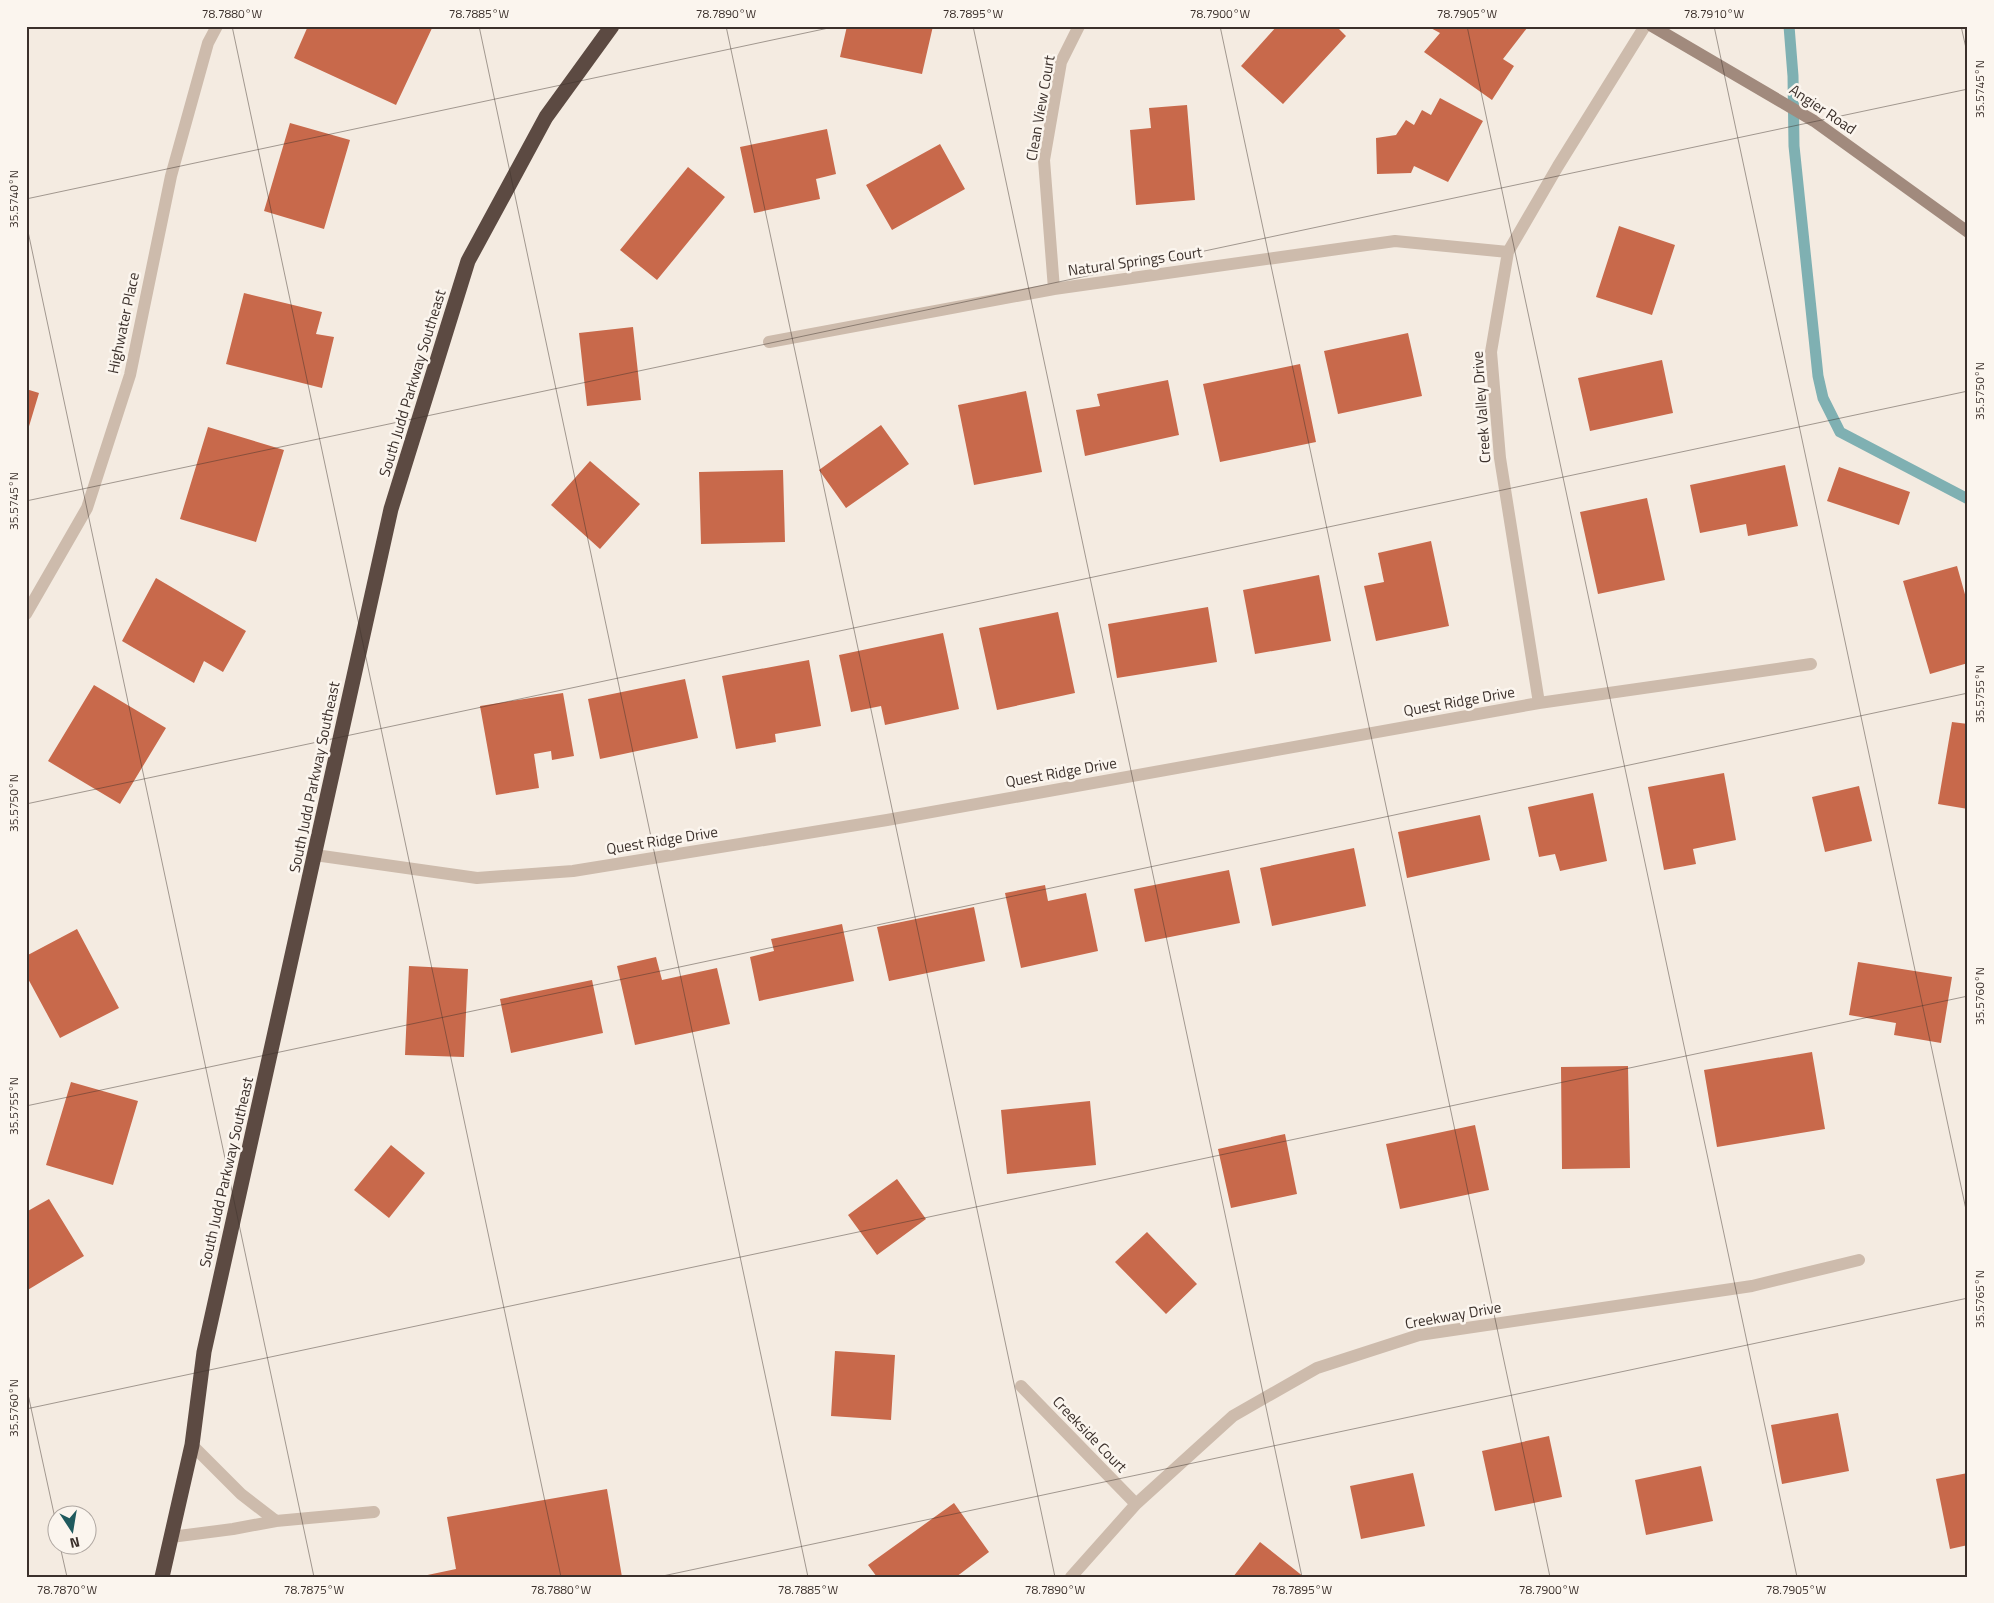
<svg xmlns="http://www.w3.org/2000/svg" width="1994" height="1603" font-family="'Titillium Web',sans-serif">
	<rect width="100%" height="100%" fill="#f4ebe1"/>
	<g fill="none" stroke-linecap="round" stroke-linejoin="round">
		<path stroke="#7fb0b2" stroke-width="11" d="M1789,26L1793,76L1794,146L1818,376L1823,398L1840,432L1968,499"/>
	</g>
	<path fill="#c8694b" d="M308,26H433L396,105L294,58Z
		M847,26H933L922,74L840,57Z
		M1277,26H1336L1346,36L1283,104L1241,66Z
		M1427,26H1525L1527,28L1503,59L1514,66L1492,100L1424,52L1440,33Z
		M1440,98L1483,121L1448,182L1414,166L1411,173L1377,174L1376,138L1396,135L1406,120L1414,125L1422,110L1431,115Z
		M1187,105L1195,200L1136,205L1130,130L1151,128L1149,108Z
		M290,123L350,140L324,229L264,211Z
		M827,129L836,174L816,179L820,199L754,213L740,147Z
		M940,144L965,189L892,230L866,185Z
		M688,167L725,197L657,280L620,250Z
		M1619,226L1675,245L1652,315L1596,297Z
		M244,293L322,312L316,334L334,337L322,388L226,364Z
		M633,327L641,400L587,406L579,333Z
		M1408,333L1422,396L1338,414L1324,351Z
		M1662,360L1673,413L1590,431L1578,378Z
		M1300,364L1316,442L1220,462L1203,384Z
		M1168,380L1179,435L1085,456L1076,410L1100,406L1097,394Z
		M26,389L39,393L27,433L26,432Z
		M1026,391L1042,472L974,485L958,405Z
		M881,425L909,464L846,508L819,470Z
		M208,427L284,450L256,542L180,519Z
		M590,461L640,504L600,549L551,505Z
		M1785,465L1798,526L1748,536L1746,524L1700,533L1690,485Z
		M1839,467L1910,492L1899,525L1827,501Z
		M783,470L785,542L701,544L699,472Z
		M1647,498L1665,580L1598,594L1580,512Z
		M1431,541L1449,626L1376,641L1364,586L1384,582L1378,553Z
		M1957,566L1968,605V663L1930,674L1903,581Z
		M1319,575L1331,641L1255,654L1243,590Z
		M156,578L246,631L223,672L204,661L194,683L122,641Z
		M1208,607L1217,662L1117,678L1108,624Z
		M1058,612L1075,693L997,710L979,628Z
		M943,633L959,709L885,725L881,706L851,712L839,655Z
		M809,660L821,726L775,734L776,742L736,749L722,676Z
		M685,679L698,738L600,759L588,699Z
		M94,685L166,728L120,804L48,761Z
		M563,693L574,756L552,760L551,751L534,754L539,788L496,795L480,706Z
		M1952,722L1968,724V809L1938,804Z
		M1724,773L1736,840L1693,849L1696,864L1664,870L1648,787Z
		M1859,786L1872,841L1825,852L1812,797Z
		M1593,793L1607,861L1560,871L1555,854L1539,857L1528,807Z
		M1480,815L1490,860L1407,878L1398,832Z
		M1354,848L1366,906L1272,926L1260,868Z
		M1229,870L1240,923L1145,942L1134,889Z
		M1045,885L1048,901L1086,893L1098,951L1021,968L1005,893Z
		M974,907L985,961L889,981L877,927Z
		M842,924L854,981L759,1001L750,957L774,951L771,939Z
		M77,929L119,1008L60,1038L26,975V956Z
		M656,957L662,980L717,968L730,1024L635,1045L617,966Z
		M1858,962L1952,977L1941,1043L1894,1035L1896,1023L1849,1015Z
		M409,966L468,969L464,1057L405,1055Z
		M592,980L603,1033L511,1053L500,999Z
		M1812,1052L1825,1129L1717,1147L1704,1070Z
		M1628,1066L1630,1168L1562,1169L1561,1067Z
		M71,1082L138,1101L113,1185L46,1165Z
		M1090,1101L1096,1165L1007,1174L1001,1110Z
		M1475,1125L1489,1190L1400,1209L1386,1144Z
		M1285,1134L1297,1194L1231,1208L1218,1149Z
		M391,1145L425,1173L389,1218L354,1190Z
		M897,1179L926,1219L877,1255L848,1215Z
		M49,1199L84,1256L26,1291V1212Z
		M1147,1232L1197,1284L1166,1314L1115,1262Z
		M835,1351L895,1355L891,1420L831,1416Z
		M1838,1413L1849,1471L1782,1484L1771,1425Z
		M1549,1436L1562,1497L1495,1511L1482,1451Z
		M1701,1466L1713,1521L1646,1535L1635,1480Z
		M1413,1473L1425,1526L1361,1539L1350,1486Z
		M1968,1473V1545L1950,1549L1936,1479Z
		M607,1489L622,1577H418L456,1569L447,1517Z
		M954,1503L989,1552L956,1577H877L868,1565Z
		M1260,1542L1304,1577H1233Z"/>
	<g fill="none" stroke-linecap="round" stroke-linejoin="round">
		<path stroke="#cdbbac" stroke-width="12" d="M192,1445L241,1494L276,1521
			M171,1537L233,1529L276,1521L374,1512"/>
		<path stroke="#cdbbac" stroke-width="12" d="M1054,289L1044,160L1061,62L1079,26
			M769,342L1054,289L1395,241L1508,252
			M26,614L87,508L130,375L171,176L208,43L217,26
			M1539,703L1500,458L1491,352L1508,252L1558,166L1645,26
			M315,855L477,878L573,871L887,820L1539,703L1811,664
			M1021,1386L1136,1504
			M1071,1577L1136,1504L1233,1416L1317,1368L1419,1335L1752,1286L1859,1260"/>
		<path stroke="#a18a7d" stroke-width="12" d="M1652,26L1814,121L1968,232"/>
		<path stroke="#5c4a42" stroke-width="15" d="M162,1577L192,1445L204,1352L391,509L468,261L546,117L612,26"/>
	</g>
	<path fill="none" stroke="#3b302b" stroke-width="1" stroke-opacity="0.45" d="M232,26L561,1577M479,26L808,1577M726,26L1055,1577M973,26L1302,1577M1220,26L1550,1577M1467,26L1797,1577M1714,26L1968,1219M1961,26L1968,57M26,199L838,26M26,222L314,1577M26,501L1968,89M26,804L1968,391M26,1106L1968,693M26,1385L58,1532M26,1409L1968,996M60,1546L67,1577M658,1577L1968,1298"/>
	<g text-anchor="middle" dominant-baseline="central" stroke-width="5" stroke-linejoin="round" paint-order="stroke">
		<g font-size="15" fill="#3b302b" stroke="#fbf5ee">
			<text transform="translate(1040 108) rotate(-80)">Clean View Court</text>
			<text transform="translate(1823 109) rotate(34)">Angier Road</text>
			<text transform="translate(1135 261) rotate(-8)">Natural Springs Court</text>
			<text transform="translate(123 323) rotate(-78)">Highwater Place</text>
			<text transform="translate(412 383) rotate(-73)">South Judd Parkway Southeast</text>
			<text transform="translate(1481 407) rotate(-94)">Creek Valley Drive</text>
			<text transform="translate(1459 701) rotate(-10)">Quest Ridge Drive</text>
			<text transform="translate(1061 772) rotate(-10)">Quest Ridge Drive</text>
			<text transform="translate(314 777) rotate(-78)">South Judd Parkway Southeast</text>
			<text transform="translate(662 840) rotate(-9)">Quest Ridge Drive</text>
			<text transform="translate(226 1172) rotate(-77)">South Judd Parkway Southeast</text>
			<text transform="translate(1453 1315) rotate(-10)">Creekway Drive</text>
			<text transform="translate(1090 1434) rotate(46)">Creekside Court</text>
		</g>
	</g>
	<rect width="1994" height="1603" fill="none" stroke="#fbf5ee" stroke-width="55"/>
	<g transform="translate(72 1530) rotate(168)"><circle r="24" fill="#fbf5ee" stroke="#aea6a0"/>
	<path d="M0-4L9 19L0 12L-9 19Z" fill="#1f5a5e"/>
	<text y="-8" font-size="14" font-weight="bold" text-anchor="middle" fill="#3b302b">N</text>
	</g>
	<rect x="28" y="28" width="1938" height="1548" fill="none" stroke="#3b302b" stroke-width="2"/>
	<g font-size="12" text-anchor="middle" fill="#3b302b">
		<text x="232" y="18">78.7880°W</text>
		<text x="479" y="18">78.7885°W</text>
		<text x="726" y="18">78.7890°W</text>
		<text x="973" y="18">78.7895°W</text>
		<text x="1220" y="18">78.7900°W</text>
		<text x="1467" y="18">78.7905°W</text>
		<text x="1714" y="18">78.7910°W</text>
		<text transform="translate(1980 89) rotate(-90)" y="4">35.5745°N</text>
		<text transform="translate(14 199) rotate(-90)" y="4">35.5740°N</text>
		<text transform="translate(1980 391) rotate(-90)" y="4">35.5750°N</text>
		<text transform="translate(14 501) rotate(-90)" y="4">35.5745°N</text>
		<text transform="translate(1980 694) rotate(-90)" y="4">35.5755°N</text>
		<text transform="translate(14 803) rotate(-90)" y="4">35.5750°N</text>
		<text transform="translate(1980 996) rotate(-90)" y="4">35.5760°N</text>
		<text transform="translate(14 1106) rotate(-90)" y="4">35.5755°N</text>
		<text transform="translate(1980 1299) rotate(-90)" y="4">35.5765°N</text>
		<text transform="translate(14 1408) rotate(-90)" y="4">35.5760°N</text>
		<text x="67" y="1594">78.7870°W</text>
		<text x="314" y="1594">78.7875°W</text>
		<text x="561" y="1594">78.7880°W</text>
		<text x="808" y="1594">78.7885°W</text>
		<text x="1055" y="1594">78.7890°W</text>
		<text x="1302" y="1594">78.7895°W</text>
		<text x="1549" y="1594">78.7900°W</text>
		<text x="1796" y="1594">78.7905°W</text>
	</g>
</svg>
